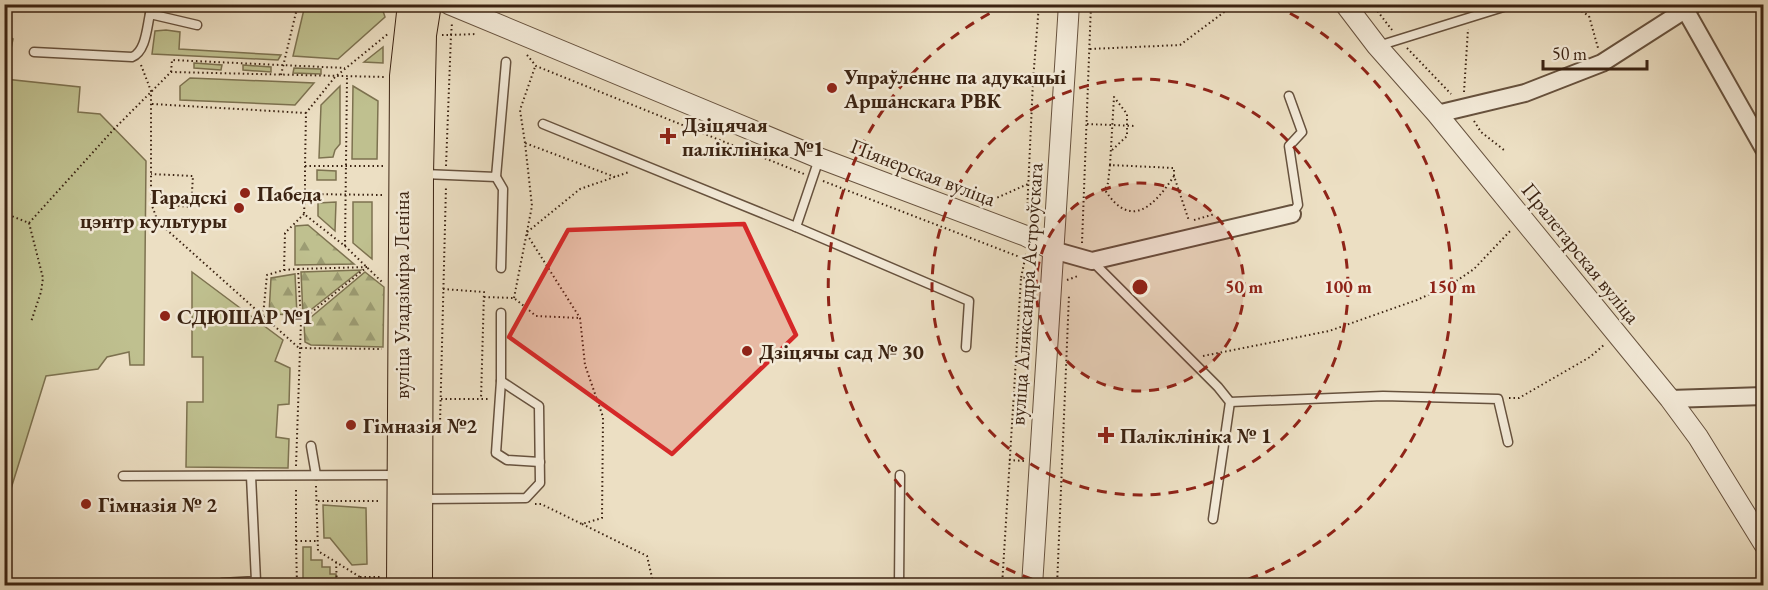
<svg xmlns="http://www.w3.org/2000/svg" width="1768" height="590" viewBox="0 0 1768 590" font-family="'EB Garamond',serif">
<style>
.grass{fill:#bfc08f;stroke:#7d7250;stroke-width:1.5}
.forest{fill:url(#forest-firs);stroke:#7d7250;stroke-width:1.5}
.lines{fill:none;stroke-linecap:round;stroke-linejoin:round}
.service-casing{stroke:#67523e;stroke-width:11}
.minor-casing{stroke:#67523e;stroke-width:20}
.tertiary-casing{stroke:#67523e;stroke-width:22}
.primary-casing{stroke:#3b2312;stroke-width:28}
.path{stroke:#3b2312;stroke-width:2;stroke-dasharray:1.5 3;stroke-linecap:butt}
.service{stroke:#f3ead8;stroke-width:8}
.minor{stroke:#f3ead8;stroke-width:16}
.tertiary{stroke:#f3ead8;stroke-width:20}
.primary{stroke:#ecdfc3;stroke-width:26}
.marked{fill:#d62828;fill-opacity:0.2;stroke:#d62828;stroke-width:4.5;stroke-linejoin:round}
.ring{fill:none;stroke:#8f2418;stroke-width:3;stroke-dasharray:10 8}
.poi-dot{fill:#8f2418;stroke:#f3ead8;stroke-width:2}
.labels{text-anchor:middle;dominant-baseline:central;stroke-width:5;stroke-linejoin:round;paint-order:stroke}
.poi-label{font-size:21px;font-weight:bold;fill:#3b2312;stroke:#f3ead8;text-anchor:start}
.street-label{font-size:21px;fill:#3b2312;stroke:#f3ead8}
.centre{fill:#8f2418;stroke:#f3ead8;stroke-width:3}
.ring-label{font-size:18px;text-anchor:middle;font-weight:bold;fill:#8f2418;stroke:#f3ead8;stroke-width:5;stroke-linejoin:round;paint-order:stroke}
</style>
<defs>
<pattern id="forest-firs" width="22" height="20" patternUnits="userSpaceOnUse" patternTransform="scale(1.5)"><rect width="22" height="20" fill="#bfc08f"/><path d="M5 1l3.5 6h-7zM16 11l3.5 6h-7z" fill="#9c9c73"/></pattern>
</defs>
<rect width="100%" height="100%" fill="#ecdfc3"/>
<filter id="stains"><feTurbulence type="fractalNoise" baseFrequency=".00333" numOctaves="4"/><feColorMatrix values="0 0 0 0 .2 0 0 0 0 .09 0 0 0 0 .02 0 0 0 .5 -.17"/></filter>
<radialGradient id="worn" r=".72"><stop offset=".6" stop-color="#630" stop-opacity="0"/><stop offset="1" stop-color="#630" stop-opacity=".3"/></radialGradient>
<!-- grass -->
<g class="grass">
<path d="M305 5H381L385 17 338 59 293 56Z"/>
<path d="M166 30 180 32 179 49 281 55 278 60 152 54 155 31Z"/>
<path d="M6 35 13 39 5 79 80 87 78 112 100 114 146 161 144 365H130L129 352 107 357 98 369 46 376 5 508 4 44Z"/>
<path d="M383 47V63L364 62Z"/>
<path d="M194 63 222 65 221 70 194 68Z"/>
<path d="M243 65 271 67V72L243 70Z"/>
<path d="M294 68 321 69V74L293 73Z"/>
<path d="M190 78 314 83 295 105 180 100V86Z"/>
<path d="M340 86V144L335 150 333 157 319 158 321 105Z"/>
<path d="M353 86 378 101 377 159H352Z"/>
<path d="M317 170 336 171V180H317Z"/>
<path d="M336 202 335 231 318 216V203Z"/>
<path d="M353 202H372V259L353 243Z"/>
<path d="M192 272 283 340 275 361 290 368 289 404 278 405 276 437 289 439 288 468 186 467 187 402H203V357H192Z"/>
<path d="M323 505 366 508 367 564 352 565 330 538H324Z"/>
<path d="M303 547H311V560H322V567H330V574H336V585H303Z"/>
</g>
<!-- forest -->
<g class="forest">
<path d="M308 225 354 264 295 265V226Z"/>
<path d="M361 270 303 316 301 272Z"/>
<path d="M365 272 384 287 383 347 311 345 305 342 304 323Z"/>
<path d="M295 274 297 315 269 314 271 278Z"/>
</g>
<g class="lines">
<!-- service casing -->
<g class="service-casing">
<g id="service">
<path d="M152 4 150 14 197 25"/>
<path d="M1378 46 1513 4"/>
<path d="M34 52 132 57C146 52 147 26 150 14"/>
<path d="M1289 96 1302 132 1289 146 1298 205 1292 214"/>
<path d="M543 124 796 227"/>
<path d="M819 159 796 227 969 301 966 347"/>
<path d="M424 174 496 177 506 62"/>
<path d="M496 177 503 189 501 268"/>
<path d="M1093 262 1218 387 1230 402 1213 519"/>
<path d="M501 381 496 453 507 460 540 462"/>
<path d="M1230 402 1383 396 1498 399 1508 442"/>
<path d="M311 446 316 475"/>
<path d="M123 476 398 475"/>
<path d="M422 499 526 498 540 483 539 406 501 381V313"/>
<path d="M222 583 256 581 251 476"/>
<path d="M899 586 900 475"/>
</g>
</g>
<!-- minor casing -->
<g class="minor-casing">
<g id="minor">
<path d="M1682 4 1764 149"/>
<path d="M1437 114 1525 93 1602 63 1694 4"/>
<path d="M1053 250 1092 261 1292 214"/>
<path d="M1670 399 1764 396"/>
</g>
</g>
<!-- tertiary casing -->
<g class="tertiary-casing">
<g id="tertiary">
<path d="M449 4 819 158 1026 236 1053 250"/>
<path d="M1345 4 1377 46 1437 114 1670 399 1698 437 1764 544"/>
<path d="M1032 586 1069 4"/>
</g>
</g>
<!-- primary casing -->
<g class="primary-casing">
<g id="primary">
<path d="M400 586 403 76 411 4"/>
<path d="M419 586 420 174 423 35 427 10"/>
</g>
</g>
<!-- path -->
<g class="path">
<path d="M388 4 390 11"/>
<path d="M1372 4 1392 30"/>
<path d="M1570 4 1589 16 1598 48"/>
<path d="M442 35H451L452 23"/>
<path d="M1407 48 1451 94"/>
<path d="M1090 49 1180 45 1235 4"/>
<path d="M527 55 536 66 804 174"/>
<path d="M141 65 151 91V203L158 222 299 348 382 349"/>
<path d="M171 72 172 60 345 68"/>
<path d="M281 75 298 4"/>
<path d="M1464 92 1468 29"/>
<path d="M152 104 306 113"/>
<path d="M1474 121 1481 132 1504 150"/>
<path d="M1087 124 1135 126"/>
<path d="M525 143 520 110 535 67"/>
<path d="M1110 165 1114 97 1127 114V136L1110 152"/>
<path d="M305 166V194L384 195"/>
<path d="M383 166H305L306 113 335 77 389 33"/>
<path d="M446 166 451 35 477 34"/>
<path d="M1174 176V168L1110 165 1108 183 1105 190C1131 231 1155 205 1174 176L1189 221"/>
<path d="M823 181 1025 259"/>
<path d="M305 194 304 214 345 246 382 282"/>
<path d="M151 203 191 207 193 176 151 174"/>
<path d="M985 203 1028 184"/>
<path d="M4 213 29 223 114 129 171 72 385 77"/>
<path d="M1027 213 1033 81 1039 4"/>
<path d="M1194 220 1215 214"/>
<path d="M29 223 43 278 41 292 31 322"/>
<path d="M1082 243 1091 4"/>
<path d="M345 246 347 78"/>
<path d="M1026 254 1021 278 1035 277"/>
<path d="M298 269 367 267"/>
<path d="M284 270 298 269 301 321"/>
<path d="M1067 280 1078 276"/>
<path d="M443 289 484 292 481 399"/>
<path d="M484 297 514 298 536 316 580 318"/>
<path d="M514 298 532 206 525 143 615 177"/>
<path d="M263 316 267 275 284 270 285 233 304 214"/>
<path d="M1203 356 1329 331 1417 300 1452 284 1474 269 1512 229"/>
<path d="M1509 398H1519L1590 357 1605 344"/>
<path d="M441 399H489"/>
<path d="M440 424 446 186"/>
<path d="M1009 460 1024 461"/>
<path d="M296 466 301 321 367 267"/>
<path d="M316 486 318 551 360 577V586"/>
<path d="M318 501H381"/>
<path d="M535 504H541L582 524 602 518 603 417 585 365 580 318 526 233 580 189 629 172"/>
<path d="M582 524 647 556 654 586"/>
<path d="M296 541V487"/>
<path d="M336 562 337 586"/>
<path d="M360 577H381"/>
<path d="M267 581 297 582"/>
<path d="M297 586 296 541H317"/>
<path d="M1002 586 1021 278"/>
<path d="M1057 586 1069 295"/>
</g>
<!-- service -->
<use href="#service" class="service"/>
<!-- minor -->
<use href="#minor" class="minor"/>
<!-- tertiary -->
<use href="#tertiary" class="tertiary"/>
<!-- primary -->
<use href="#primary" class="primary"/>
</g>
<!-- marked area -->
<path class="marked" d="M744 224 796 335 672 454 509 337 568 230Z"/>
<!-- distance rings -->
<circle cx="1140" cy="287" r="104" fill="#8f2418" fill-opacity=".12"/>
<g class="ring">
<circle cx="1140" cy="287" r="104"/>
<circle cx="1140" cy="287" r="208"/>
<path d="M1049 585A312 312 0 0 1 1006 5M1274 5A312 312 0 0 1 1231 585"/>
</g>
<!-- markers -->
<g class="poi-dot">
<circle cx="832" cy="88" r="6"/>
<path d="M665 127h6v6h6v6h-6v6h-6v-6h-6v-6h6z"/>
<circle cx="245" cy="193" r="6"/>
<circle cx="239" cy="208" r="6"/>
<circle cx="165" cy="316" r="6"/>
<circle cx="747" cy="351" r="6"/>
<circle cx="351" cy="425" r="6"/>
<path d="M1103 426h6v6h6v6h-6v6h-6v-6h-6v-6h6z"/>
<circle cx="86" cy="504" r="6"/>
</g>
<g class="labels">
<!-- poi labels -->
<g class="poi-label">
<text x="844" y="76">Упраўленне па адукацыі<tspan x="844" dy="24">Аршанскага РВК</tspan></text>
<text x="682" y="124">Дзіцячая<tspan x="682" dy="24">паліклініка №1</tspan></text>
<text x="257" y="193">Пабеда</text>
<text x="227" y="196" text-anchor="end">Гарадскі<tspan x="227" dy="24">цэнтр культуры</tspan></text>
<text x="177" y="316">СДЮШАР №1</text>
<text x="759" y="351">Дзіцячы сад № 30</text>
<text x="363" y="425">Гімназія №2</text>
<text x="1120" y="435">Паліклініка № 1</text>
<text x="98" y="504">Гімназія № 2</text>
</g>
<!-- street labels -->
<g class="street-label">
<text transform="translate(923 172) rotate(21)">Піянерская вуліца</text>
<text transform="translate(1581 253) rotate(51)">Пралетарская вуліца</text>
<text transform="translate(1026 294) rotate(-86)">вуліца Аляксандра Астроўскага</text>
<text transform="translate(401 295) rotate(-90)">вуліца Уладзіміра Леніна</text>
</g>
</g>
<circle cx="1140" cy="287" r="9" class="centre"/>
<g class="ring-label">
<text x="1244" y="293">50 m</text>
<text x="1348" y="293">100 m</text>
<text x="1452" y="293">150 m</text>
</g>
<!-- margin -->
<rect width="1768" height="590" fill="none" stroke="#ecdfc3" stroke-width="24"/>
<rect x="6" y="6" width="1756" height="578" fill="none" stroke="#3b2312" stroke-width="3"/>
<rect x="12" y="12" width="1744" height="566" fill="none" stroke="#3b2312" stroke-width="1.5"/>
<!-- scale -->
<path d="M1543 60v9h104v-9" fill="none" stroke="#3b2312" stroke-width="3"/>
<text x="1552" y="60" font-size="18" fill="#3b2312" stroke="#f3ead8" stroke-width="4.5" paint-order="stroke">50 m</text>
<rect width="100%" height="100%" filter="url(#stains)"/>
<rect width="100%" height="100%" fill="url(#worn)"/>
</svg>
